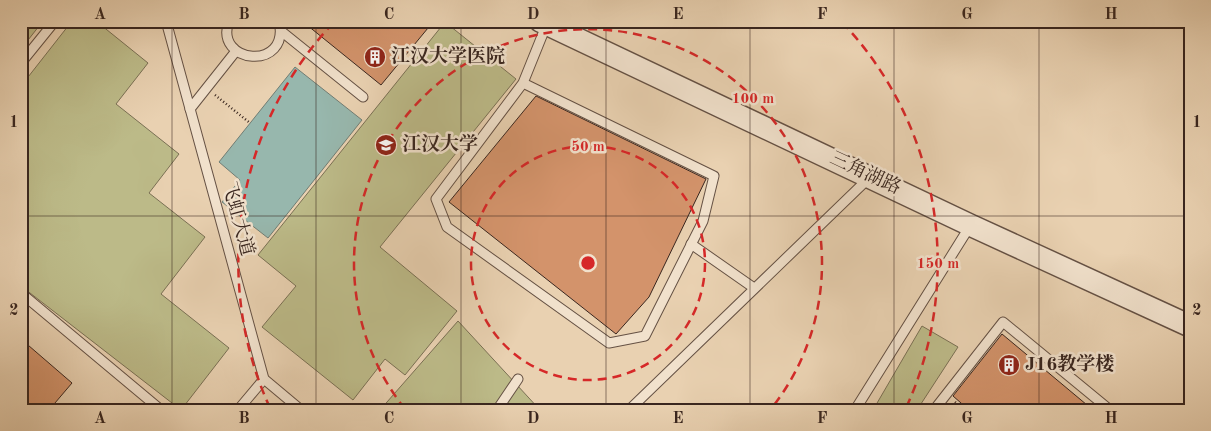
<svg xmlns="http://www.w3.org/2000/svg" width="1211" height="431" viewBox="0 0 1211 431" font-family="'Old Standard TT','Noto Serif SC',serif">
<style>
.green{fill:#bcba88;stroke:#7a7054}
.water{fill:#97b7ad;stroke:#717d74}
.building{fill:#d3936b;stroke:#39261f}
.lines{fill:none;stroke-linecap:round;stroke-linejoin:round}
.service-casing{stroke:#655144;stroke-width:11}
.tertiary-casing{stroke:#655144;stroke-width:24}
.path{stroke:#39261f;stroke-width:2.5;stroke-dasharray:1 2.5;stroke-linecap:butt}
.service{stroke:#f1e1cc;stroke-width:9}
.tertiary{stroke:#f1e1cc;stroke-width:21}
.grid{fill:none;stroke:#39261f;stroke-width:1;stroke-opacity:0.55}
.ring{fill:none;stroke:#d62828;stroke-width:2.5;stroke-dasharray:9 6}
.labels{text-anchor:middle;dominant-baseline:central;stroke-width:5;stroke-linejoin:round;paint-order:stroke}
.poi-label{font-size:19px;font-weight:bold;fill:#39261f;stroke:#f1e1cc;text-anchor:start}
.street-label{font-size:19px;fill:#39261f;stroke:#f1e1cc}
.centre{fill:#d62828;stroke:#f1e1cc;stroke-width:2.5}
.ring-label{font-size:15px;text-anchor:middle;font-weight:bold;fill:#d62828;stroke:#f1e1cc;stroke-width:5;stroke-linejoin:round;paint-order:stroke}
.neatline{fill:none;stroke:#39261f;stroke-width:2}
.grid-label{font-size:16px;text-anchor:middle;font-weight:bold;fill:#39261f}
</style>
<rect width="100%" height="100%" fill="#e9d1b1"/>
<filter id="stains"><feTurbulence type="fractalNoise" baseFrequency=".004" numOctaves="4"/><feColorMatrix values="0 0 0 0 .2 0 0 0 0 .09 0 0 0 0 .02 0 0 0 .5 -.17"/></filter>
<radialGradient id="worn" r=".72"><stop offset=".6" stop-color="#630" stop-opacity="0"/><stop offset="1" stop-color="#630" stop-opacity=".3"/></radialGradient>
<!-- green -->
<g class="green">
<path d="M21 21H43L21 49Z"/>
<path d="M72 21H96L148 63 116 104 179 154 149 193 205 237 161 294 229 348 181 410 21 286V86Z"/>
<path d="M445 22 516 79 380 247 457 311 405 375 385 359 353 400 262 327 296 286 258 255Z"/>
<path d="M458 321 540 410H380Z"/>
<path d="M922 326 958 347 917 410H873Z"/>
</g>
<!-- water -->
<path class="water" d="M295 67 362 120 268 238 222 202 240 180 219 162Z"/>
<!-- building -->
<g class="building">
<path d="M302 21H420L428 28 381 85Z"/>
<path d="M536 96 706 179 649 297 616 334 449 202Z"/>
<path d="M1002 334 1093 410H969L953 396Z"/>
<path d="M21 339 72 383 49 410H21Z"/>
</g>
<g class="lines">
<!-- service casing -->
<g class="service-casing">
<g id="service">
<path d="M166 21 264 379 301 410"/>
<path d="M229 21C213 64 291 72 279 21"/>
<path d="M281 31 363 97"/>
<path d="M21 63 55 21"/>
<path d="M523 83 714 176 703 221 645 336 609 343 447 227 436 199 523 83 546 26"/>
<path d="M190 109 236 51"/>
<path d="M691 244 754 288"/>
<path d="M21 293 161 410"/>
<path d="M238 410 264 379"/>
<path d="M497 410 518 379"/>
<path d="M629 410 870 177"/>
<path d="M855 410 970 226"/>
<path d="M934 410 1003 322 1110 410"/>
</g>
</g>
<!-- tertiary casing -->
<g class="tertiary-casing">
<path id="tertiary" d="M540 21 970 225 1190 326"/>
</g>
<!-- path -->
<g class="path">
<path d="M215 95 250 123"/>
<path d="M955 402 963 410"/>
</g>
<!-- service -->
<use href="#service" class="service"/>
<!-- tertiary -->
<use href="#tertiary" class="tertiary"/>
</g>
<!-- grid -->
<path class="grid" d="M172 21V410M316 21V410M461 21V410M606 21V410M750 21V410M894 21V410M1039 21V410M21 216H1190"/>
<!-- distance rings -->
<g class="ring">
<circle cx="588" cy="263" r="117"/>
<path d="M405 409A234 234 0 1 1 771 409"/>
<path d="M270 408A350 350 0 0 1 334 22M842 22A350 350 0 0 1 906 408"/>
</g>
<!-- icons -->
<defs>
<g id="building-disc" transform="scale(1.125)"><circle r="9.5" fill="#8f2418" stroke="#f1e1cc"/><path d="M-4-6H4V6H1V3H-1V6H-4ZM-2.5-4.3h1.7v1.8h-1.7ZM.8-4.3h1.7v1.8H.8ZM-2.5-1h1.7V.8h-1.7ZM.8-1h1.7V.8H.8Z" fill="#fff"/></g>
<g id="university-disc" transform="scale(1.125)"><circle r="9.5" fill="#8f2418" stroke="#f1e1cc"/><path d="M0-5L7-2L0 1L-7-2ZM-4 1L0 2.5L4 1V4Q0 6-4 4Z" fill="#fff"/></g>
</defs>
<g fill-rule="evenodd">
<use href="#building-disc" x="375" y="57"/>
<use href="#university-disc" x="386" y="145"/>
<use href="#building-disc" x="1009" y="365"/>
</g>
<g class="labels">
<!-- poi labels -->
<g class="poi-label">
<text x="391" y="57">江汉大学医院</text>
<text x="402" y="145">江汉大学</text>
<text x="1025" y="365">J16教学楼</text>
</g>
<!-- street labels -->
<g class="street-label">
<text transform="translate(865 174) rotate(25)">三角湖路</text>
<text transform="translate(237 219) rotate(75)">飞虹大道</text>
</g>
</g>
<circle cx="588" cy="263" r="8" class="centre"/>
<g class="ring-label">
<text x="753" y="103">100 m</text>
<text x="588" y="151">50 m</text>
<text x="938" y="268">150 m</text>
</g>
<!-- margin -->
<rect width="1211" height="431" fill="none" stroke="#e9d1b1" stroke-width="55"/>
<rect x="28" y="28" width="1156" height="376" class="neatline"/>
<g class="grid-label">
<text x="100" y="19">A</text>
<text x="244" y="19">B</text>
<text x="389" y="19">C</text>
<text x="533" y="19">D</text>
<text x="678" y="19">E</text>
<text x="822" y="19">F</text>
<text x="967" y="19">G</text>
<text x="1111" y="19">H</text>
<text x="14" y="127">1</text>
<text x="1197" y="127">1</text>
<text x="14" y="315">2</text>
<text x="1197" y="315">2</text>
<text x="100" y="423">A</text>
<text x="244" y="423">B</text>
<text x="389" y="423">C</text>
<text x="533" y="423">D</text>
<text x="678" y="423">E</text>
<text x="822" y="423">F</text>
<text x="967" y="423">G</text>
<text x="1111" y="423">H</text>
</g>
<rect width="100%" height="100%" filter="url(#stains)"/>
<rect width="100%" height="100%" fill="url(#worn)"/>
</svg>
